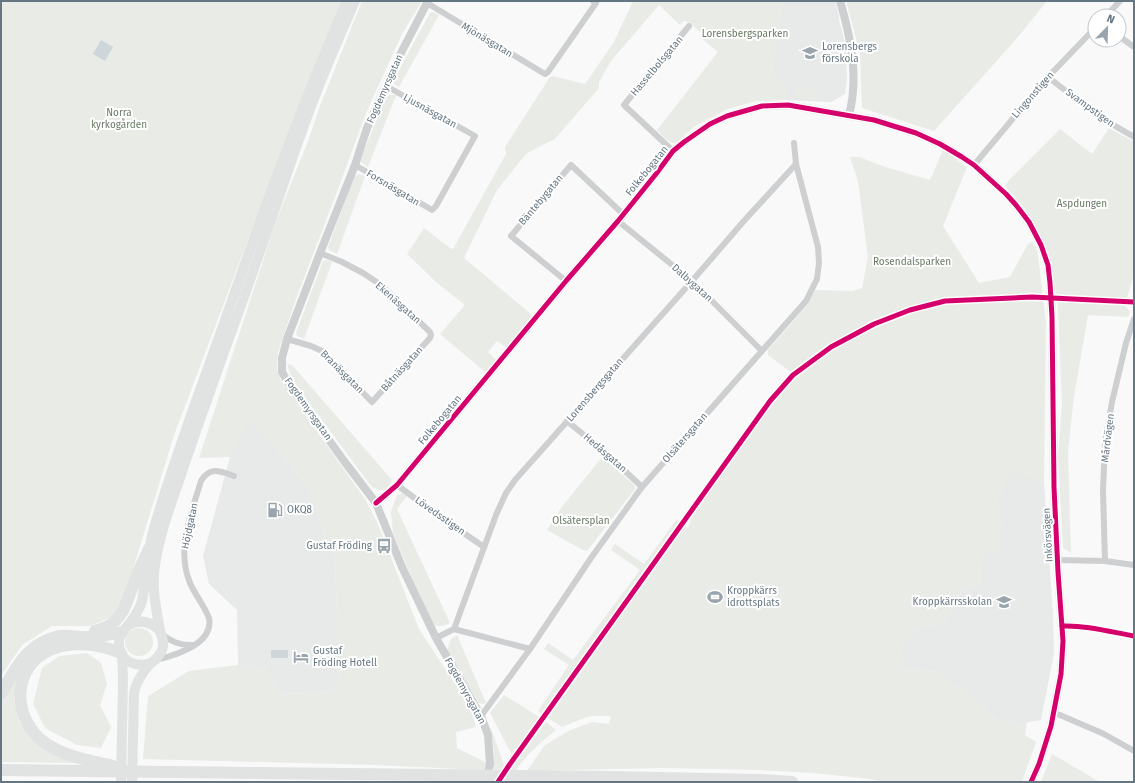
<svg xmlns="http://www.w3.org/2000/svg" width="1135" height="783" viewBox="0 0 1135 783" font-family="'Fira Sans',sans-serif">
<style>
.built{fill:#e8e9e9}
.green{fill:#e8ebe6}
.water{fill:#ced6d9}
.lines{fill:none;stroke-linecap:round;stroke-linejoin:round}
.minor{stroke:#cecfd0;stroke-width:6}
.tertiary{stroke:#cecfd0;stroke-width:8}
.primary{stroke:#e1e2e2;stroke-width:10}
.motorway{stroke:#e1e2e2;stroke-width:12}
.cycleway-casing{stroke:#fff;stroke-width:8}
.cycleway{stroke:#d6006c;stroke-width:5}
.labels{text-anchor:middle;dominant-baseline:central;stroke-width:4;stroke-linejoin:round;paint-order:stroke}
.park-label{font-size:10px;fill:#687a64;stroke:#fff}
.street-label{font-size:10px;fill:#657683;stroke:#fff}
.poi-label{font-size:10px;fill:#657683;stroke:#fff;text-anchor:start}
</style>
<rect width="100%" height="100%" fill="#f9f9f9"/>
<!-- built -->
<g class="built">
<path d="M782 1H835L839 16V20L843 35 846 50 847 79 845 94 831 102 784 100 757 101 772 72Z"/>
<path d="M248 419 273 444 311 490 326 541 335 556 339 683 334 692 279 694 267 669 238 665 237 610 209 584 203 556 230 457Z"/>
<path d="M1012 471 1044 482 1053 614 1054 653 1041 720 1017 724 998 720 971 697 936 672 903 668 901 649 917 628 943 624 963 590 980 583 982 554 1002 522 996 501Z"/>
</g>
<!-- green -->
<g class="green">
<path d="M1 1H343L282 150 174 435 126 592 113 616 91 626H52L22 645 1 676Z"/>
<path d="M362 1H422L402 34 366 113 340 184 297 296 278 352 277 369 281 381 365 499 377 522 419 629 470 707 476 727 456 732 457 748 487 763 483 770 375 765 143 759 148 696 189 671 238 665 267 669 279 694 334 692 339 683 335 556 326 541 311 490 273 444 249 420 230 457 199 458 276 221 307 144 320 106Z"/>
<path d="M633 1H782L772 72 790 94 784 100 757 101 728 109 695 126 676 143C668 143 662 135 657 130L718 52 700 37 702 34 689 22 684 21 680 25 659 5 611 61 599 82V88L554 140 548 142 526 154 497 190 464 258 532 315V317L507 348 497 341 488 352 497 361 486 372H485L440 334 465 305 436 282 407 254 424 228 450 248 453 249 506 154 505 147 550 77 553 76 585 84 614 42Z"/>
<path d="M846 1H1047L1018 37 934 131 862 108 860 53Z"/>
<path d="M433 12 439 15 399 87 394 84V79L430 13Z"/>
<path d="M799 86 817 89 816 101 799 97 795 98 794 91Z"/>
<path d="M390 95H396L368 167 362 163 360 161 386 96Z"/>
<path d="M1109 128 1134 142V274L1125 305 1130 312 1128 317 1088 315 1074 396 1068 452 1071 553 1063 548 1058 456 1062 405 1058 306 1049 254 1024 207 1005 186 1010 179 1060 129 1092 154Z"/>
<path d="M943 150 958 160 957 161 967 167 943 226 979 283 1010 277 1028 244 1032 242 1036 247 1038 255 1046 323 1044 482 1012 472 996 501 1002 522 1001 552 982 554 980 583 963 590 943 624 917 629 901 649 903 668 936 672 971 697 998 720 1017 724 1027 722 1025 735 1036 742 1022 782H886L862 778 812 773 759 770 662 768 527 771 544 746 568 731 592 722 609 724 611 716H591L579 720 562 727 548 718 683 526 688 528 692 516 688 511 768 400 792 373 768 355V350L807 305 815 290 853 291 862 288 868 257 858 181 850 157H859L885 167 930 180Z"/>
<path d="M359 174 365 176 337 254 329 250 328 247 354 177Z"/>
<path d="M326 260 332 262 304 339 297 336 296 333 323 261Z"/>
<path d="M287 364 292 365 392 480C386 492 382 493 371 486L293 381Z"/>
<path d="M603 456 634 485 635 489 587 551 583 550 547 530 561 508Z"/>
<path d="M403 493 407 496 397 509 450 623C444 626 441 627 434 625L415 585 393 533 391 512 397 495Z"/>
<path d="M677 519 680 525 545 716 538 711 569 665 544 649 548 643 573 660 640 570 611 550 615 544 644 564Z"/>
<circle cx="139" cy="642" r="14"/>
<path d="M457 635 486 703 483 704 479 703 447 651 451 639Z"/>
<path d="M87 653 101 663 107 684 100 705 111 727 101 748 77 745 45 728 33 704 42 668 60 656Z"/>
<path d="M18 674 14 700 19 721 31 739 55 754 78 763 1 762V703Z"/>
<path d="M504 695 541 718 512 755 490 713Z"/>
<path d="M546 722 556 730C541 742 527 754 516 770L493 769 494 754 491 728 504 765 511 766 514 763Z"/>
<path d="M1052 754 1100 782H1041Z"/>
</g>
<!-- water -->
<g class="water">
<path d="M101 40 113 47 105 61 93 54Z"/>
<rect x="271" y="650" width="17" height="8"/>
</g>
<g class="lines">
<!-- minor -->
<g class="minor">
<path d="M427 3 545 74 548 72 596 3 593 1"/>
<path d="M1106 16 1120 1"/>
<path d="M1119 36 1134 47"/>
<path d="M1048 77 1098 116 1134 137"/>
<path d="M673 151 624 105 689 26"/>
<path d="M355 165 432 210 436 206 475 136 386 86"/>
<path d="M974 165 1048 77 1095 28"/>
<path d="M618 221 692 281 761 350"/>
<path d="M566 281 511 236 571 165 623 214"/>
<path d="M287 339 311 346 322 351 372 402 430 338 431 335 430 332 381 285 363 273 342 262 320 253"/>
<path d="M567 421 607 454 642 487"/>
<path d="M397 485 436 514 484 547"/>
<path d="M1058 560 1105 561 1134 565"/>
<path d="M1105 561 1103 490 1105 443 1112 402 1126 343 1134 319"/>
<path d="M1062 626C1086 625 1111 632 1134 636"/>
<path d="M454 629 530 649"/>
<path d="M161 634C171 641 180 646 193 645"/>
<path d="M436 638 454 629 496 515 506 493 515 480 692 281 743 222 796 164"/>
<path d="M156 660C176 655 214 644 209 618 204 605 195 595 190 583 176 549 191 514 201 481 210 466 220 471 234 476"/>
<path d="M1054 713 1060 715 1104 734 1134 751"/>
<path d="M481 716 530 649 591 558 642 487 806 301 817 279 819 263 818 247 796 164 794 143"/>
</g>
<!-- tertiary -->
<g class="tertiary">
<path d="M428 1 402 51 367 128 355 165 320 253 287 339 282 358V372L290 386 344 461 376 503 402 567 436 638 481 716 488 735 490 764 485 782"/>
<path d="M840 1C851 38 859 77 849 115"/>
<path d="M376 503 397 485 566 281 618 221 656 174 673 151 684 142 710 124 727 116 762 106 788 105 874 120 916 133 940 144 962 157 974 165 1006 194 1016 205 1029 222 1041 245 1048 265 1050 283 1052 317 1054 487 1058 572 1063 641 1061 674 1051 726 1039 764 1031 782"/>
</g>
<!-- primary -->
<g class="primary">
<path d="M128 625C140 619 151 621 160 631"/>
<path d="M151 663C137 668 120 662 119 645 118 635 124 630 130 623 135 616 140 609 142 601 145 590 144 578 146 568 147 554 151 541 154 528 174 459 200 391 224 323 262 215 301 106 347 1"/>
<path d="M121 782 123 679 122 655"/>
<path d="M132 782 134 693C136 682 142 673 150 664 156 659 161 655 163 647 164 639 160 633 159 625 155 603 151 582 156 559 160 533 170 507 179 481 193 438 209 395 224 352 240 309 255 266 270 223 284 183 297 143 312 104 325 69 340 35 355 1"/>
</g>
<!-- motorway -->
<g class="motorway">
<path d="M95 631C110 627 116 622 124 609L140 568 149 549"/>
<path d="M1 694C15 668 28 642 61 636 70 635 79 638 89 637 100 637 111 634 122 632"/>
<path d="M113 766C90 761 58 755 40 739 12 714 13 666 50 650 72 640 99 644 121 653"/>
<path d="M1 770 609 777 761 780 792 782"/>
</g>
<!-- cycleway casing -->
<g class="cycleway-casing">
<g id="cycleway">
<path d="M376 503 397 485 566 281 618 221 656 174 673 151 684 142 710 124 727 116 762 106 788 105 874 120 916 133 940 144 962 157 974 165 1006 194 1016 205 1029 222 1041 245 1048 265 1050 283 1052 317 1054 487 1058 572 1063 641 1061 674 1051 726 1039 764 1031 782"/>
<path d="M1062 626C1086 625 1111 632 1134 636"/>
<path d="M498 782 510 764 770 401 793 375 831 347 874 324 910 310 945 301 1032 297 1134 302"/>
</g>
</g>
<!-- cycleway -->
<use href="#cycleway" class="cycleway"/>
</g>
<!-- icons -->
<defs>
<g id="school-bare" transform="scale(1.2)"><path d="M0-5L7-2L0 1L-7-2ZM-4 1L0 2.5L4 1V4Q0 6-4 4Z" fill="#99a4ac" stroke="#fff" stroke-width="2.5" paint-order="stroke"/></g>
<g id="fuel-bare" transform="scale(1.2)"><path d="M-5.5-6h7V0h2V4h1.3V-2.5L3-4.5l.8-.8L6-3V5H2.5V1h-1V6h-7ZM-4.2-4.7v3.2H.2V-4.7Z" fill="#99a4ac" stroke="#fff" stroke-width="2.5" paint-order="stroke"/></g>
<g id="bus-bare" transform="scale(1.2)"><path d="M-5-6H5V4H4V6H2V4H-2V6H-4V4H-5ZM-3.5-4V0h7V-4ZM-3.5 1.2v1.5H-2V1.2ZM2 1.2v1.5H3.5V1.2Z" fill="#99a4ac" stroke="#fff" stroke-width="2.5" paint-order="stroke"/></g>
<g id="stadium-bare" transform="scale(1.2)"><path d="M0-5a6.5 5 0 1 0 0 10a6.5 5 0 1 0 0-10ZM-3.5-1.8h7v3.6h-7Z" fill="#99a4ac" stroke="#fff" stroke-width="2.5" paint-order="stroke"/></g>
<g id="hotel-bare" transform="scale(1.2)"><path d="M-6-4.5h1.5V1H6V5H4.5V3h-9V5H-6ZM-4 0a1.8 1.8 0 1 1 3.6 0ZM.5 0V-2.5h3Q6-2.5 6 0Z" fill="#99a4ac" stroke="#fff" stroke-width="2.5" paint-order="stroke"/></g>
</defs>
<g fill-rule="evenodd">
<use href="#school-bare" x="810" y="53"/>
<use href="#fuel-bare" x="275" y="510"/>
<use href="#bus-bare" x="384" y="546"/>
<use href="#stadium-bare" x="715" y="597"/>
<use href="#school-bare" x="1004" y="602"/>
<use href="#hotel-bare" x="301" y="657"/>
</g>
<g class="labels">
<!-- park labels -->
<g class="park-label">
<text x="745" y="34">Lorensbergsparken</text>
<text x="119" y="113">Norra<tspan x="119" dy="12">kyrkogården</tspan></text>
<text x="1082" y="204">Aspdungen</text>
<text x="912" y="262">Rosendalsparken</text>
<text x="581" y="521">Olsätersplan</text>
</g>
<!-- street labels -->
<g class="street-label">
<text transform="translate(487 40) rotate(31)">Mjönäsgatan</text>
<text transform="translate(657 66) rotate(-50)">Hasselbolsgatan</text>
<text transform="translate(385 89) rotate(-66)">Fogdemyrsgatan</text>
<text transform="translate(1033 95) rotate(-49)">Lingonstigen</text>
<text transform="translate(1090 108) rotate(36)">Svampstigen</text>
<text transform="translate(430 111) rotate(29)">Ljusnäsgatan</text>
<text transform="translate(647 171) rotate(-51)">Folkebogatan</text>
<text transform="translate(393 188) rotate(31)">Forsnäsgatan</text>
<text transform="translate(541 200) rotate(-50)">Bäntebygatan</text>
<text transform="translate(692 283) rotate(42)">Dalbygatan</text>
<text transform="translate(398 303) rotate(42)">Ekenäsgatan</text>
<text transform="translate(402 369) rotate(-48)">Båtnäsgatan</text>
<text transform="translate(342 372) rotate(45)">Branäsgatan</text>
<text transform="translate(595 390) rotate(-49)">Lorensbergsgatan</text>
<text transform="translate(308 409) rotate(55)">Fogdemyrsgatan</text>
<text transform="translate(440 420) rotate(-50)">Folkebogatan</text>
<text transform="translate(685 438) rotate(-49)">Olsätersgatan</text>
<text transform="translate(1108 438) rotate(-83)">Mårdvägen</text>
<text transform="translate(605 453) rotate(41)">Hedåsgatan</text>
<text transform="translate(440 516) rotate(35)">Lövedsstigen</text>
<text transform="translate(190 526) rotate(-78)">Höjdgatan</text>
<text transform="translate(1048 535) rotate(-93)">Inkörsvägen</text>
<text transform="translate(465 691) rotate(61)">Fogdemyrsgatan</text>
</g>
<!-- poi labels -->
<g class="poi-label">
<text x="822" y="47">Lorensbergs<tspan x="822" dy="12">förskola</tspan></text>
<text x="287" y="510">OKQ8</text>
<text x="372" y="546" text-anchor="end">Gustaf Fröding</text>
<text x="727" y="591">Kroppkärrs<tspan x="727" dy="12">idrottsplats</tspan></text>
<text x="992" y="602" text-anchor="end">Kroppkärrsskolan</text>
<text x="313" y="651">Gustaf<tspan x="313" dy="12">Fröding Hotell</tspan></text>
</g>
</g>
<!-- border -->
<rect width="1135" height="783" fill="none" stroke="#657683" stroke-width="4"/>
<!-- north arrow -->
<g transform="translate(1107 28) rotate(23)"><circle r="19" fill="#ffffff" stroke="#c1c8cd"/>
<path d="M0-3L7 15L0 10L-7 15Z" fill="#99a4ac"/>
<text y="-6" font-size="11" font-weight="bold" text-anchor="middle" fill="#657683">N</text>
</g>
</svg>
